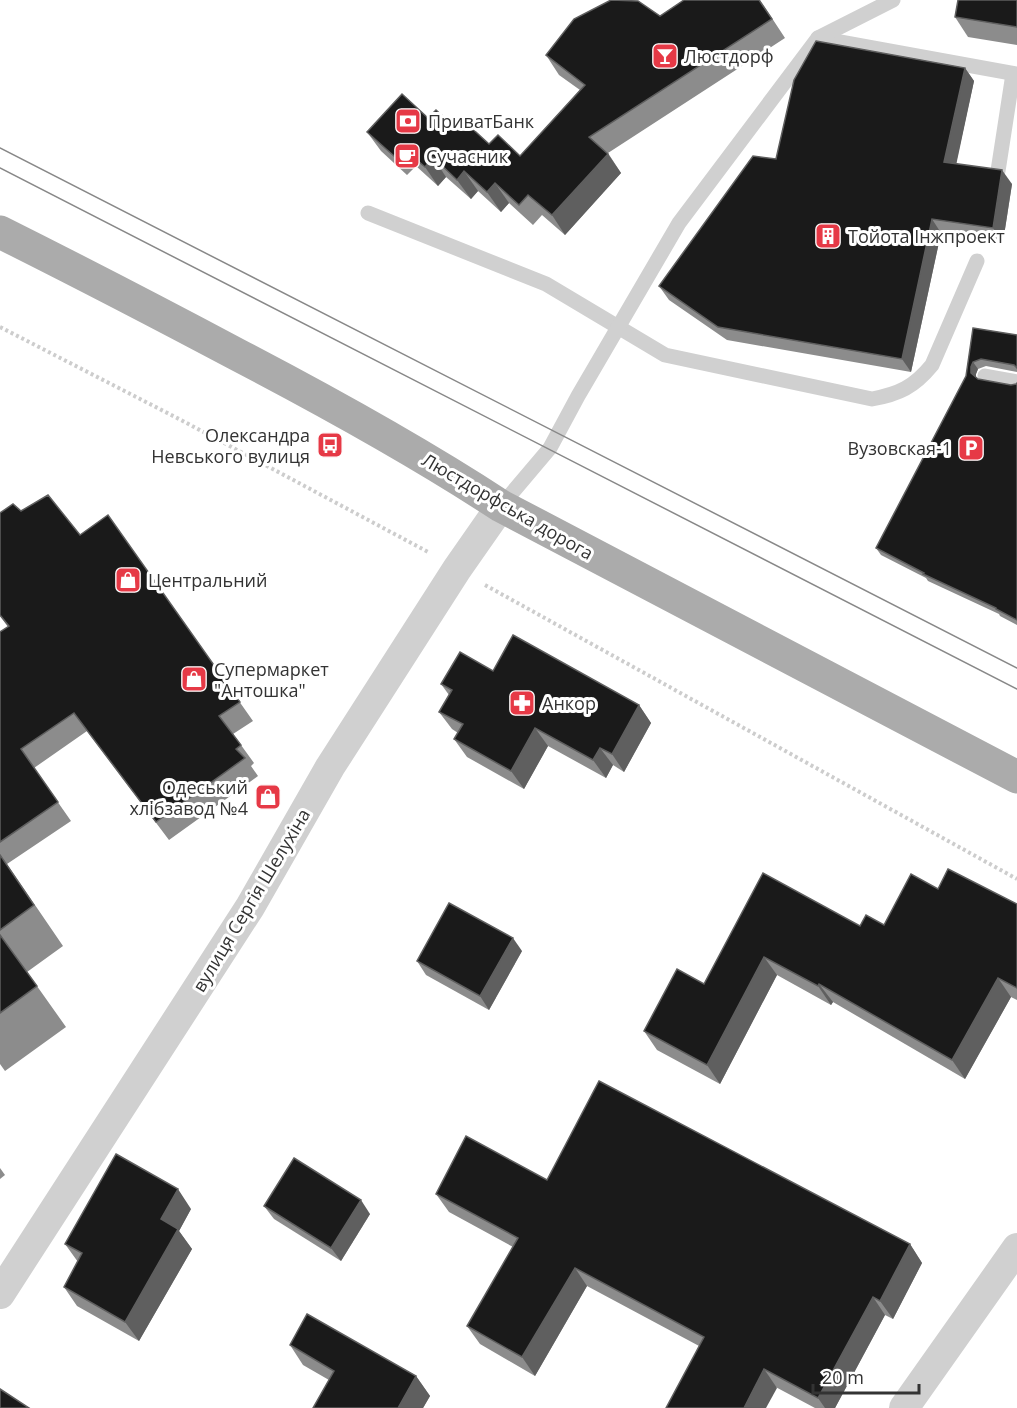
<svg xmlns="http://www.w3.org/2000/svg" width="1017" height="1408" viewBox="0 0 1017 1408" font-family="'Open Sans',sans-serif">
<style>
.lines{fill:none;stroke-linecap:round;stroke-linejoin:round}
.path{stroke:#cdcdcd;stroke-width:4;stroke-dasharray:3 3;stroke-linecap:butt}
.service{stroke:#d0d0d0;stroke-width:15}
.minor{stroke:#d0d0d0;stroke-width:30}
.primary{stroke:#ababab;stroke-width:33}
.tram{stroke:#888;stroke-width:1.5}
.wall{fill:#8c8c8c}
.shaded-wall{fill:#5f5f5f}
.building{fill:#1a1a1a;stroke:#5f5f5f;stroke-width:1.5}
.labels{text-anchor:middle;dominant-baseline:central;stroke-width:6;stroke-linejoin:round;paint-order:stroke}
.poi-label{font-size:18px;fill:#333;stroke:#fff;text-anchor:start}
.street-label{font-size:18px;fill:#333;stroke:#fff}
</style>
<rect width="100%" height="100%" fill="#fff"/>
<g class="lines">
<!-- path -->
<g class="path">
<path d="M0 327 181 420 430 553"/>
<path d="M485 585 1017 879"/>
</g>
<!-- service -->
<g class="service">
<path d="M818 38 1017 74"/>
<path d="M998 171 1013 74"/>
<path d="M368 213 546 284 665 355 872 399C899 394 914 387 932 365L977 261"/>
<path d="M985 376 1017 382"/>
<path d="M501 506 550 448 578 396 679 223 818 38 893 0"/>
</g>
<!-- minor -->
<g class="minor">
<path d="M0 1294 250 907 330 767 457 569 501 506"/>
<path d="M904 1408 1017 1248"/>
</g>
<!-- primary -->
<path class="primary" d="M0 232C80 272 159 313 238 355 328 402 417 451 501 506L1017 777"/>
<!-- tram -->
<g class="tram">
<path d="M0 148 1017 668"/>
<path d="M0 168 1017 689"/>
</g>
</g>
<!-- wall -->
<g class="wall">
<path d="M684 0H760L785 38 608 153 621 173 565 235 542 215 533 225 509 203 501 212 478 191 471 199 446 177 438 186 416 166 407 175 381 151 367 132 428 118 489 144 520 156 580 90 559 75 546 55 660 16Z"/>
<path d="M1017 0V45L968 37 955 17Z"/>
<path d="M965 68 974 81 956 163 1012 184 1003 242 941 233 911 372 727 340 669 300 659 286Z"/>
<path d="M973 328 1017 335V372L986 366 978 369 976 374V377L978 379 1011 385 1016 384 1017 383V625L1000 616 999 614 928 581 926 578 881 555 876 548 966 376Z"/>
<path d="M21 511 80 535 108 515 253 721 233 734 254 763 251 766 258 776 169 840 87 731 34 768 71 821 7 864 63 946 27 972 66 1027 5 1071 0 1064V632L8 627 0 616V513Z"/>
<path d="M493 671 639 705 651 723 624 772 613 765 606 778 548 746 524 789 467 757 454 739 458 733 452 729 439 712 449 695 441 684Z"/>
<path d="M763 873 860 926 884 925 938 889 1017 904V1000L1011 997 965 1079 833 1002 831 1005 777 975 720 1084 657 1050 644 1031 704 984Z"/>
<path d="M522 951 489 1010 426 975 417 961Z"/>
<path d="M0 1168 5 1175 0 1179Z"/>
<path d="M547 1180 910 1244 922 1263 893 1319 885 1315 835 1408H815L587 1286 535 1376 480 1344 467 1326 513 1247 449 1212 436 1194Z"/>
<path d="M264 1206 370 1214 341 1261 274 1219Z"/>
<path d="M191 1209 179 1231 192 1249 139 1341 77 1306 64 1287 78 1262 65 1244Z"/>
<path d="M290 1345 416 1376 430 1396 423 1408H313L329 1380 303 1365Z"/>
</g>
<!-- shaded-wall -->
<g class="shaded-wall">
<path d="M965 68 974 81 954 175 944 162Z"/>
<path d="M608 154 621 173 565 235 552 215Z"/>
<path d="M433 157 446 177 438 186 425 167Z"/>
<path d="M1002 170 1012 184 1003 242 993 228Z"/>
<path d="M464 171 478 191 471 199 457 180Z"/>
<path d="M495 183 509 203 501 212 487 192Z"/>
<path d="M932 219 941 233 911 372 902 359Z"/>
<path d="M973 362 978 369 976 374V380L971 373V367Z"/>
<path d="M639 705 651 723 624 772 612 754Z"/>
<path d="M535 728 548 746 524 789 511 771Z"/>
<path d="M600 748 613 765 606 778 593 760Z"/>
<path d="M513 938 522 951 489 1010 480 996Z"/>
<path d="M764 957 777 975 720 1084 707 1065Z"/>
<path d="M998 978 1011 997 965 1079 952 1060Z"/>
<path d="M819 984 833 1002 831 1005 818 986Z"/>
<path d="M178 1189 191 1209 179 1231 192 1249 139 1341 125 1322 161 1219Z"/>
<path d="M361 1200 370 1214 341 1261 331 1248Z"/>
<path d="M910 1244 922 1263 893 1319 880 1301Z"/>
<path d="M575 1268 587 1286 535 1376 522 1357Z"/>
<path d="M873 1297 885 1315 835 1408H825L818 1398Z"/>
<path d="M764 1369 777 1388 766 1408H744Z"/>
<path d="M416 1376 430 1396 423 1408H398Z"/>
</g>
<!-- building -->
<g class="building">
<path d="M611 0 638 1 660 16 684 0H759L772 19 589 137 608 154 552 215 528 195 519 205 495 183 487 192 464 171 457 180 433 157 425 167 402 147 394 156 367 132 402 94 428 118 436 110 458 130 465 122 489 144 498 135 520 156 585 85 546 55 574 19Z"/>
<path d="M958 0H1017V27L955 17Z"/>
<path d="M816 41 965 68 944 162 1002 170 993 228 932 219 902 359 718 327 659 286 753 156 776 159 794 80Z"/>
<path d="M973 328 1017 335V368L1014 365 981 359 973 362 971 367V373L978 379 1011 385 1016 384 1017 383V620L996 609V608L923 574 924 573 876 548 966 376Z"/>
<path d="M48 495 80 535 108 515 240 702 219 716 241 745 236 749 245 758 156 822 74 713 21 749 58 802 0 842V632L9 626 0 615V513L13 504 21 511Z"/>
<path d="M513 635 639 705 612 754 600 748 593 760 535 728 511 771 454 739 463 724 439 712 452 690 441 684 460 652 493 671Z"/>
<path d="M0 855 34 905 0 930Z"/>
<path d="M948 869 1017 904V988L998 978 952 1060 819 984 818 986 764 957 707 1065 644 1031 677 969 704 984 763 873 860 926 866 915 884 925 911 874 938 889Z"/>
<path d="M449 903 513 938 480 996 417 961Z"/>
<path d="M0 935 37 986 0 1013Z"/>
<path d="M599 1081 910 1244 880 1301 873 1297 818 1398 764 1369 744 1408H666L704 1337 575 1268 522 1357 467 1326 518 1238 436 1194 466 1136 547 1180Z"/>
<path d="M116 1154 178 1189 161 1219 178 1229 125 1322 64 1287 82 1253 65 1244Z"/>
<path d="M294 1158 361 1200 331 1248 264 1206Z"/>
<path d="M307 1314 416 1376 398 1408H313L334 1371 290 1345Z"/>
<path d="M0 1389 29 1408H0Z"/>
</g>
<!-- icons -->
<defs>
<g id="bar-square" transform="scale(1.35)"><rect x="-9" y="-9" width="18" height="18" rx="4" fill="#e63946" stroke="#fff"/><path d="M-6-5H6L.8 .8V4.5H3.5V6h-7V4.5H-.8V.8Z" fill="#fff"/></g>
<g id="bank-square" transform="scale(1.35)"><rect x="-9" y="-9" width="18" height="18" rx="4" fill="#e63946" stroke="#fff"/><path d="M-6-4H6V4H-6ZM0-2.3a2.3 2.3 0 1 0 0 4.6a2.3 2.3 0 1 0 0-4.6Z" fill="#fff"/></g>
<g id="cafe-square" transform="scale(1.35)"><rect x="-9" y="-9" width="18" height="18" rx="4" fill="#e63946" stroke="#fff"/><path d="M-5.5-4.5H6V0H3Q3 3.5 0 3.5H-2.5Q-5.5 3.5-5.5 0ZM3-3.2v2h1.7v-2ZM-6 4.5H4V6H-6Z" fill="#fff"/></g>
<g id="building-square" transform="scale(1.35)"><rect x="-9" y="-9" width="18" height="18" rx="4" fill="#e63946" stroke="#fff"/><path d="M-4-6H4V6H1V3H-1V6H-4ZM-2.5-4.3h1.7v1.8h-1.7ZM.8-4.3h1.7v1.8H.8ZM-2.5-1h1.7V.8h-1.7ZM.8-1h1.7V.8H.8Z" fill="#fff"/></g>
<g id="bus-square" transform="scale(1.35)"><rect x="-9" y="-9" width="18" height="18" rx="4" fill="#e63946" stroke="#fff"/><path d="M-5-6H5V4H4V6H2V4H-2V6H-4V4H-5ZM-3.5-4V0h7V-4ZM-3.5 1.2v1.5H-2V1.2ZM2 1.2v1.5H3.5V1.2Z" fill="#fff"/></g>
<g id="parking-square" transform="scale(1.35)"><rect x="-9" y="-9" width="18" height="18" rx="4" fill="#e63946" stroke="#fff"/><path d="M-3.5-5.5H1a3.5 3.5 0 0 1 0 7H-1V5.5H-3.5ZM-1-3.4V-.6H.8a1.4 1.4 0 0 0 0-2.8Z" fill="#fff"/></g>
<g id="shop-square" transform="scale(1.35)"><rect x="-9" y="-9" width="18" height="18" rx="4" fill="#e63946" stroke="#fff"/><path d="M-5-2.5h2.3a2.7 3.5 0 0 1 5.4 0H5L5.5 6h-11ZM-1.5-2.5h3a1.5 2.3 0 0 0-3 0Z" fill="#fff"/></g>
<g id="pharmacy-square" transform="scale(1.35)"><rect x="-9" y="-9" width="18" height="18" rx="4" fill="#e63946" stroke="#fff"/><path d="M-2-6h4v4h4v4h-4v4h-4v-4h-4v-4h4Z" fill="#fff"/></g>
</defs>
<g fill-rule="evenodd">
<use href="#bar-square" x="665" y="56"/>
<use href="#bank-square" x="408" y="121"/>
<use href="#cafe-square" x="407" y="156"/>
<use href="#building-square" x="828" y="236"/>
<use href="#bus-square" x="330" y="445"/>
<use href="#parking-square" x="971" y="448"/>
<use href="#shop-square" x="128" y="580"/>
<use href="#shop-square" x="194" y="679"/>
<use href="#pharmacy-square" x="522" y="703"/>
<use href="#shop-square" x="268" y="797"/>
</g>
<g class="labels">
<!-- poi labels -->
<g class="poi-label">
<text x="684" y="56">Люстдорф</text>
<text x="428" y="121">ПриватБанк</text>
<text x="426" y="156">Сучасник</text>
<text x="848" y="236">Тойота Інжпроект</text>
<text x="310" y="435" text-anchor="end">Олександра<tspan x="310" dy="21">Невського вулиця</tspan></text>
<text x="952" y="448" text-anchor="end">Вузовская-1</text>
<text x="148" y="580">Центральний</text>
<text x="214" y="669">Супермаркет<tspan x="214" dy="21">"Антошка"</tspan></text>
<text x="542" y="703">Анкор</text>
<text x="248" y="787" text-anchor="end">Одеський<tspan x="248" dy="21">хлібзавод №4</tspan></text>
</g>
<!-- street labels -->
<g class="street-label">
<text transform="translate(508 506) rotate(30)">Люстдорфська дорога</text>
<text transform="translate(251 900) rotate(-59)">вулиця Сергія Шелухіна</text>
</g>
</g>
<!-- scale -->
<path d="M813 1384v9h106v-9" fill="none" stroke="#333333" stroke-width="3"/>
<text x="822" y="1384" font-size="18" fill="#333333" stroke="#ffffff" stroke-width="4.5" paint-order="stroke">20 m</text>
</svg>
